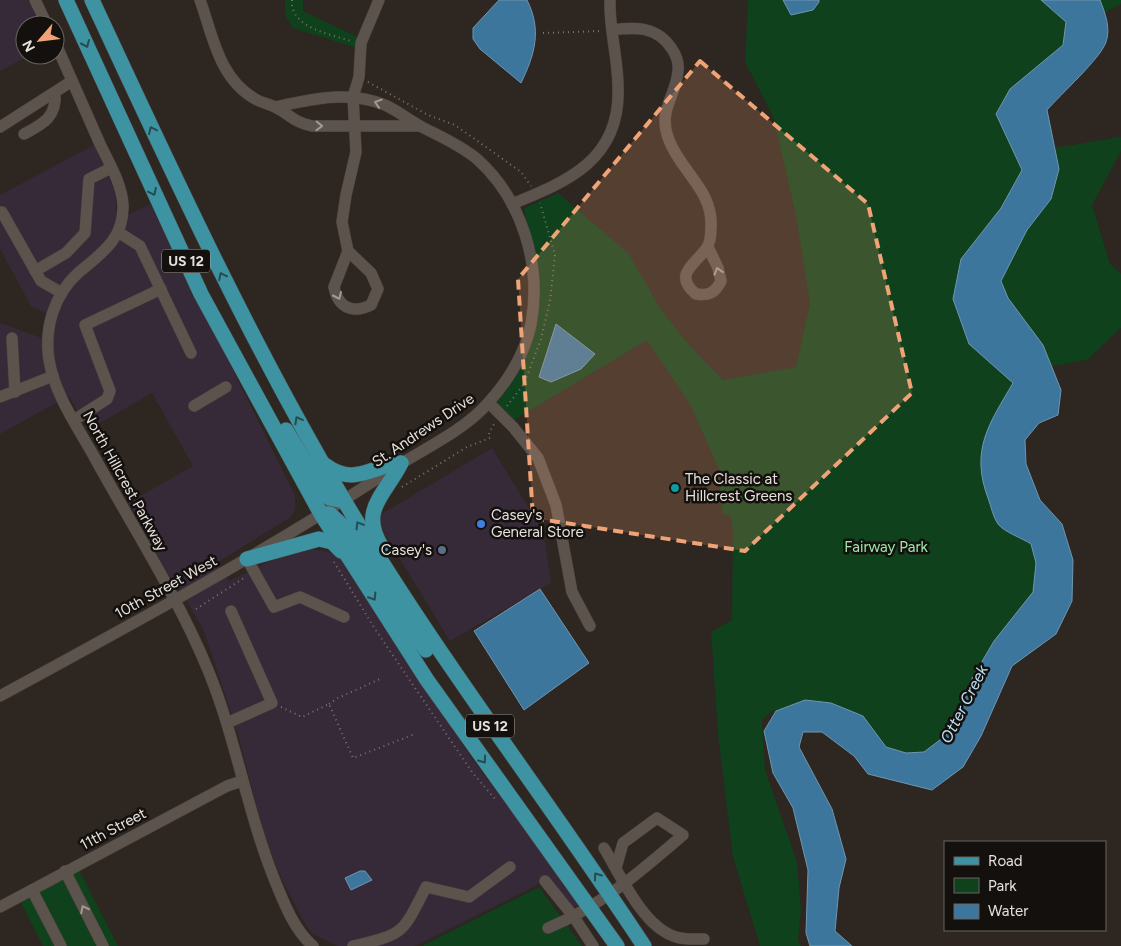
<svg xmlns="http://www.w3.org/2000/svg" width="1121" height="946" viewBox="0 0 1121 946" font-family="Figtree,sans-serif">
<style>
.commercial{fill:#362a39}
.green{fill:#0e411c}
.water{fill:#3c769c;stroke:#6f96b0}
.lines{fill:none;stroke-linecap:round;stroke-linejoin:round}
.minor-casing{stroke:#48413d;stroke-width:12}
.major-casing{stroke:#48413d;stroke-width:16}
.path{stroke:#7a736e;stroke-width:2;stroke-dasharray:1 4;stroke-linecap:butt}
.minor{stroke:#5c534d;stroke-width:11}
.major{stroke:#3d93a2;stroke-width:15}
.oneway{stroke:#264b50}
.oneway2{stroke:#a29a95}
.marked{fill:#efa377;fill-opacity:0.2;stroke:#efa377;stroke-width:4;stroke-dasharray:10 6;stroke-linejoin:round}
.culture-dot{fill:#0f9aa8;stroke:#13100d;stroke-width:2}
.shop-dot{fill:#3f7fe0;stroke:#13100d;stroke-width:2}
.service-dot{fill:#5c6f8a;stroke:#13100d;stroke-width:2}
.labels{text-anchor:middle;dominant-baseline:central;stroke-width:5;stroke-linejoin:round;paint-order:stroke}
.shield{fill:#13100d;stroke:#a7a29f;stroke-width:1}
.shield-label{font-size:14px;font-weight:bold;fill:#e7e1dd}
.street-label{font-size:15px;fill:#e7e1dd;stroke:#13100d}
.poi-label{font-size:15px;fill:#e7e1dd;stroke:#13100d;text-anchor:start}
.park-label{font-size:15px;fill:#9ce8a8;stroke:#13100d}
.water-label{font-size:16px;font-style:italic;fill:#c2e1f8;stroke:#13100d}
</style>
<rect width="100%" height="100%" fill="#2e2620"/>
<!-- commercial -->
<g class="commercial">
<path d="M0 0H28L40 25H25V55H30L0 71Z"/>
<path d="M94 145 115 192 116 211 128 215 150 204 295 495V509L291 517 218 562 229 581 281 556 305 548 330 552 340 558 427 693 481 771 576 897 578 906 572 907 549 879 415 946H337L313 934 307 927 281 878 263 831 238 734 204 631 177 584 167 573 128 503 193 466 152 393 88 430 69 396 0 434V323L42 338 46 313 31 306 0 249V195Z"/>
<path d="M492 448 544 533 551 583 450 641 375 518Z"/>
</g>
<!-- green -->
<g class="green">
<path d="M285 0H303V11L358 37 356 48 293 28 285 15Z"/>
<path d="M748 0H1121V4L1083 24 1037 104 1041 150 1121 137V151L1092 205 1110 264 1121 274V328L1087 360 1036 369 1011 420 1053 571 928 771 855 736 795 721 772 711 762 720 765 770 797 862 801 910 798 940 801 946H760L733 857 718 734 711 632 732 620 733 531 731 517 723 514 719 487 725 483 690 404 647 340 514 420 497 403 524 362 539 295 524 208 558 193 628 253 662 311 690 346 723 380 796 367 810 303 796 215 773 116 745 62Z"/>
<path d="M77 866 118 946H43L18 897Z"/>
<path d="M539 887 582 946H422Z"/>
</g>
<!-- water -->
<g class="water">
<path d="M499 0H527C542 30 535 54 521 83L480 49 473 39V28Z"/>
<path d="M783 0H819V2L813 10 791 15Z"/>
<path d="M1041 0H1100C1105 13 1111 28 1106 42 1101 58 1060 95 1047 110L1059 169 1051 199 1027 230 1001 281 1008 298 1043 345 1061 390 1058 415 1039 423 1025 440 1026 464 1040 500 1062 524 1073 560 1072 601 1056 634 1012 666 981 736 963 767 932 790 868 774 854 756 822 732H803L799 747 832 809 846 859 839 888 835 931 852 946H810L806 933 808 870 793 808 773 773 764 731 776 711 805 700 831 703 863 716 886 747 906 753 924 752 945 736 960 717 970 682 994 641 1033 592 1036 563 1031 544C1022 538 1004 532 998 524 993 517 991 506 988 498 970 450 989 424 1013 383L969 344 953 299 961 259 1001 208 1022 170 996 114 1010 89 1063 45 1066 22Z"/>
<path d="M556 324 595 354 581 369 551 382 539 377Z"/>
<path d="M540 589 589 663 524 710 474 631Z"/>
<path d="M360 871H365L372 880 351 890 345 878Z"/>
</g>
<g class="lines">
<!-- minor casing -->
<g class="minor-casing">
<g id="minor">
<path d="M35 0 47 25"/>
<path d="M200 0C213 36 219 80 257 100 263 103 269 104 275 107 291 115 293 122 312 126H419"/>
<path d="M612 30C636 27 657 26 672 49 676 55 679 63 678 71 676 97 657 110 669 140 681 172 713 190 711 227 711 233 710 244 706 249 694 265 673 275 696 294 709 296 715 293 721 281L718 268 708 247"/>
<path d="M55 42C70 76 85 110 100 144 109 163 122 184 123 205 124 239 102 253 78 273 54 295 44 328 49 360 55 396 79 429 96 460 134 529 178 597 208 670 236 738 247 812 275 881 284 903 294 930 313 946"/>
<path d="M0 127 72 81"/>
<path d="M24 134C43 124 57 117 55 93"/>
<path d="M512 204C569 181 621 159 618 87 618 58 609 29 610 0"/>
<path d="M2 212 41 281 62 293"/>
<path d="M118 232 140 246 191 353"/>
<path d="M348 251 334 287C338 308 353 314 371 305L378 289 371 273 348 251 342 222 346 195 356 152 353 97 359 77 361 43 379 0"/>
<path d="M35 271 66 253 85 233 89 179 111 168"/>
<path d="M12 338 15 392"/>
<path d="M0 397 53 376"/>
<path d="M489 403 513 427 538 458 556 505 572 592 590 626"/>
<path d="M194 406 226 387"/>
<path d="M74 420 107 399 110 391 85 325 161 289"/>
<path d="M247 559 274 607 300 597 344 617"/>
<path d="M0 696C132 624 266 552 392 469 422 450 465 430 488 403 508 381 525 353 531 324 542 265 522 199 477 159 460 145 441 137 422 127 409 120 398 111 385 105 349 90 312 99 275 107"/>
<path d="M227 723 272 703 231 611"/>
<path d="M604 848C621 876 643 927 676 937 685 940 695 939 704 939"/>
<path d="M65 871 103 946"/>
<path d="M545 881 574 917 593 946"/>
<path d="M32 890 61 946"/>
<path d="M0 907 227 786 242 781"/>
<path d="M548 928C601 906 640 872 683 835L657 818 623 843 616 868"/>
<path d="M353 946C405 934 402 934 426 887L469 897 510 867"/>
</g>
</g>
<!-- major casing -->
<g class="major-casing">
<g id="major">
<path d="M66 0 201 294 321 514 427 680 617 946"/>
<path d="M92 0C171 170 249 340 345 502 436 656 546 797 644 946"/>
<path d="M286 430 323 492 329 498 344 501"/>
<path d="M325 465C355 487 370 466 401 463"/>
<path d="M323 514H330L345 528 386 595 426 650"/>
<path d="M382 547C358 510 386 494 401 463"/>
<path d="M247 559 319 539 332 542 341 551"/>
</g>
</g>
<!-- path -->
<g class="path">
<path d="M292 0C290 28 330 34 351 41"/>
<path d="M543 33 602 31"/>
<path d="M368 82 428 115 455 125 521 172 531 186"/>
<path d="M507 406 524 384 541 339 550 301 555 255 540 203"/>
<path d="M402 487 467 447 490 438 489 433 494 424"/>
<path d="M334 562 375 629 472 772 495 799"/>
<path d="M196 609 244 578"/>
<path d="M329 704 338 698 382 678"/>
<path d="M281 707 302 717 329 704 353 758 415 734"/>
</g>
<!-- minor -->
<use href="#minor" class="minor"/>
<!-- major -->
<use href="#major" class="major"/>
</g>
<!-- one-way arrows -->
<defs><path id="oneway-chevron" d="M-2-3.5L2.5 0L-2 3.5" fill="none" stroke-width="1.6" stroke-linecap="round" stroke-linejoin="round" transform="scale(1.25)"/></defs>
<g class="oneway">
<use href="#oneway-chevron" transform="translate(86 44) rotate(66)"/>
<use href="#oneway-chevron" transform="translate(152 130) rotate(-115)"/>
<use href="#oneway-chevron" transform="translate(153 192) rotate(65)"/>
<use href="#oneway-chevron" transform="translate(222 276) rotate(-116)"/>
<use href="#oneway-chevron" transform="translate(298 420) rotate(-119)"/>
<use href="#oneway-chevron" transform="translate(359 525) rotate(-121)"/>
<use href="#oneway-chevron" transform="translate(373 597) rotate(58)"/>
<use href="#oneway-chevron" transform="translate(483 760) rotate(54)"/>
<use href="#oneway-chevron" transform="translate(597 876) rotate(-126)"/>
</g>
<g class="oneway2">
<use href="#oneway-chevron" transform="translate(378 103) rotate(-162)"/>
<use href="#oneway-chevron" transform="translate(319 126) rotate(2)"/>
<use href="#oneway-chevron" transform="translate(718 271) rotate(-107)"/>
<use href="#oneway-chevron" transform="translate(338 296) rotate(66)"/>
<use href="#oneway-chevron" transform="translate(84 909) rotate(-117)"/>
</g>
<!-- marked area -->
<path class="marked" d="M700 61 868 204 912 393 745 551 533 518 518 279Z"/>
<!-- markers -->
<circle class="culture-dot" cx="675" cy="488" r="5"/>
<circle class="shop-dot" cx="481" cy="524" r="5"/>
<circle class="service-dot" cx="442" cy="550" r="5"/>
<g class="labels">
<!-- shield labels -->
<g class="shield">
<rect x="162" y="249.5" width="48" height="23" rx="4"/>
<rect x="466" y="714.5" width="48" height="23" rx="4"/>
</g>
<g class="shield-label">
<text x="186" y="261">US 12</text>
<text x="490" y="726">US 12</text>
</g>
<!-- street labels -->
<g class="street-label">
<text transform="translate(423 430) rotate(-34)">St. Andrews Drive</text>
<text transform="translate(125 481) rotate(61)">North Hillcrest Parkway</text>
<text transform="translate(166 587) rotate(-29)">10th Street West</text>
<text transform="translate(113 829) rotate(-28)">11th Street</text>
</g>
<!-- poi labels -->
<g class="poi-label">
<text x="685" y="479">The Classic at<tspan x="685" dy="17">Hillcrest Greens</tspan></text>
<text x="491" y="515">Casey's<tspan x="491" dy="17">General Store</tspan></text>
<text x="432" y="550" text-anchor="end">Casey's</text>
</g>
<!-- park labels -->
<g class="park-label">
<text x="886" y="547">Fairway Park</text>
</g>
<!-- water labels -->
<g class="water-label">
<text transform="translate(964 704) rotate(-63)">Otter Creek</text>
</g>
</g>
<!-- legend -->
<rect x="944" y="841" width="162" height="90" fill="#13100d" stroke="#686460"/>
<rect x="954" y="857" width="25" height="8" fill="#3d93a2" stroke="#686460"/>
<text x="988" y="866" font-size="15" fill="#e7e1dd">Road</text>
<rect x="954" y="878" width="25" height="15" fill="#0e411c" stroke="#686460"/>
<text x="988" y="891" font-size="15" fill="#e7e1dd">Park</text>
<rect x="954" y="904" width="25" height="15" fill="#3c769c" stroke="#686460"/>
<text x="988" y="916" font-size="15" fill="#e7e1dd">Water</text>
<!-- north arrow -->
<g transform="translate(40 40) rotate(242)"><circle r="24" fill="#13100d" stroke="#686460"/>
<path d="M0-4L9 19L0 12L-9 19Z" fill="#efa377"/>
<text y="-8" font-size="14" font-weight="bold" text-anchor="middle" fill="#e7e1dd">N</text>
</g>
</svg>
